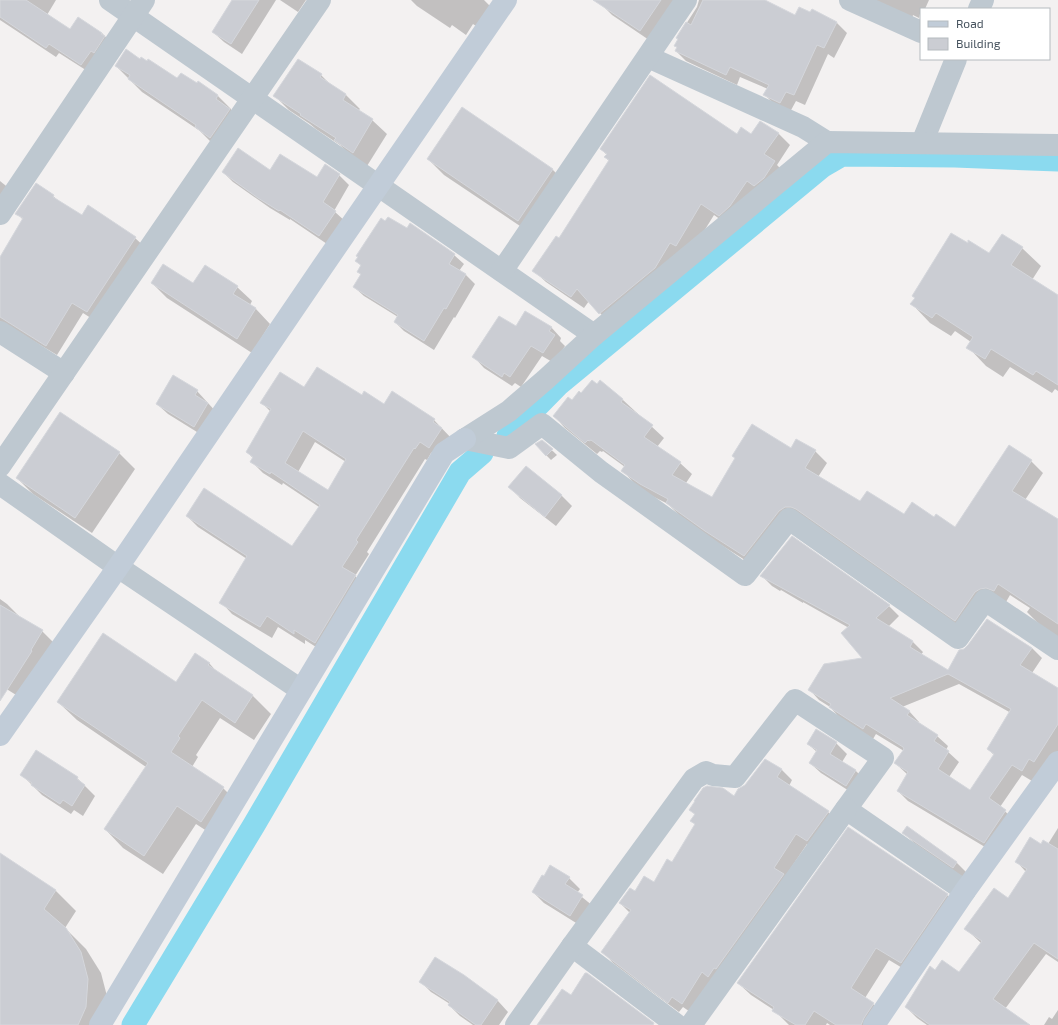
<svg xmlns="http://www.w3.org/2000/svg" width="1058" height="1025" viewBox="0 0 1058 1025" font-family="'Exo 2',sans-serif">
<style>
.shadow{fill:#0003;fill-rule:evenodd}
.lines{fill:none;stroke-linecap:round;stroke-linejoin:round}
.canal{stroke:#8bdaef;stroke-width:23}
.building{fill:#cbcdd3;stroke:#d5d7dc;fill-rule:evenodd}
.street{stroke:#bec8d0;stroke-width:22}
.secondary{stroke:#c1ccd8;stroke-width:22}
</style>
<rect width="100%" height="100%" fill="#f3f1f1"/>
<!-- shadow -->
<g class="shadow">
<path d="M0 0H56L47 15 70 31 102 33 112 44 92 74 59 53 56 57 0 20Z"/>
<path d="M233 0H276L242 54 224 42 213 32Z"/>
<path d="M280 0H306L298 12Z"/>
<path d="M411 0H484L490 6 476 26 473 24 466 35 452 25 450 28 417 6Z"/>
<path d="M597 0H680L652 42 612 15Z"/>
<path d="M699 0H762L795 16 810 14 812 10 837 23 847 33 834 58 828 54 805 105 796 101 790 112 775 105 765 95 768 89 740 77 737 85 686 61 676 51 678 48 675 46 679 39 677 38 697 7Z"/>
<path d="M870 0H929L925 9H921L919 18 913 15 912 19Z"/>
<path d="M141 60 178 79 197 84 198 83 218 96 231 109V110L243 123 224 150 210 141 200 131 142 92 116 66Z"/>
<path d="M321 75 332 86 346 95 360 109 358 111 372 120 387 134 367 166 349 154 340 145 316 129 310 124 289 110 275 96Z"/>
<path d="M462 109 553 170 569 186 535 236 444 175 428 159Z"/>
<path d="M778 133 790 145 777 165 786 174 731 227 714 215 688 257 612 326 589 301 584 308 546 282 534 271 559 239 609 161 605 157 607 155 601 149 737 135Z"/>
<path d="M223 172H270L317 178 339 175 349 185 334 211 346 222 330 246 290 219V220L270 208 233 182Z"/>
<path d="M0 181 16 194 0 213Z"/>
<path d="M53 196 60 202 82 216 135 238 146 248 97 322 83 313 57 355 0 321V259L23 220 17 213Z"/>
<path d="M386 222 454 255 464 264 459 271 466 275 475 284 455 318 454 317 434 350 404 331 395 322 398 317 364 296 354 287 361 275 358 271 361 266 357 261Z"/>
<path d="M969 245 990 255 1022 248 1041 266 1032 280 1058 296V391L1055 389 1052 393 1010 367 1003 377 986 366 968 347 971 342 955 331 951 336 930 323 912 304Z"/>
<path d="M152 283 237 287 252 301 250 305 256 309 270 324 252 353 167 298Z"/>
<path d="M516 327H551L561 338 560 341 565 346 554 363 542 356 521 387 515 383 512 386 484 368 474 357Z"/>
<path d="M173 376 197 391 218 414 205 437 168 414 157 404Z"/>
<path d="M600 382 623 400 664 438 657 447 680 463 692 474 686 483 712 498 736 459 733 456 791 449 815 451 827 463 818 477 861 503 904 515 934 518 955 529 1031 461 1043 473 1025 500 1058 522V637L1039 624 1027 612 1030 608 1010 595 1006 602 998 599 967 632 803 518 756 567 718 543 679 515 668 504 652 496 634 483 623 471 625 467 603 451 602 452 600 451 597 454 565 428 554 416 581 395 597 385Z"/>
<path d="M305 389 362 396 384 405 434 420 453 440 431 453 427 460 425 459 367 552 369 554 355 576 367 588 327 654 305 640V644L278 627 272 638 232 614 221 602 247 559 198 527 187 516 293 548 319 507 283 483 282 485 263 473 251 461 253 458 247 452 271 412 261 402ZM315 442 346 462 328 491 298 472Z"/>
<path d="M60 414 119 453 135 469 92 533 33 494 17 478Z"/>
<path d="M542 441 557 455 551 460 546 455Z"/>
<path d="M526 467 562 496 572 506 556 526 520 498 510 487Z"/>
<path d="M762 576 889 606 899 616 888 627 913 642 923 652 921 655 948 671 1008 633 1032 648 1042 658 1032 673 1058 689V751L1045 772 1032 781 1022 775 1000 807 1016 821 995 853 908 801 898 791 908 775 895 763 904 751 876 734 873 739 840 718 830 707 819 700 809 689 864 659 849 628 803 602V603L781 590 780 591 772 586ZM959 684 1011 713 988 749 995 756 970 791 949 777 959 762 946 750 948 746 937 736 918 723 919 722 909 711 902 707Z"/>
<path d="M0 599 7 604 19 616 18 617 42 631 54 643 21 698 0 685Z"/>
<path d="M209 663 218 673 253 696 271 714 254 740 220 718 196 755 198 757 192 767 223 788 241 806 219 839 196 824 163 874 123 848 105 829 146 767 77 720 58 702 176 683Z"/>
<path d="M836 743 847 754 842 762 855 770 866 781 857 796 821 773 810 763 817 752 808 744Z"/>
<path d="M765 760 782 770 792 780 789 786 828 812 839 823 818 851 807 844 693 1014 683 1007 679 1012 613 963 603 952 630 913 620 903 635 893 655 883 673 864 696 825 692 821 695 815 691 810 734 798 746 785Z"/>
<path d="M22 775 77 778 95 796 83 816 74 810 71 814 42 795Z"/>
<path d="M1058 828V962L1046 954 1005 1009 1028 1025H927L917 1018 906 1007 935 971 959 974 981 943 966 929 1008 899 1026 872 1017 862 1041 845 1048 844Z"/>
<path d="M904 833 956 862 967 873 964 878 914 843Z"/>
<path d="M0 854 56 891 76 911 65 928 86 949 101 973 108 1000 106 1025H0Z"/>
<path d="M569 878 580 889 577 893 593 906 581 926 544 903 533 892Z"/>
<path d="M947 895 960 908 914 975 889 960 865 998 873 1004 886 1017 881 1025H830L827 1023 826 1025H789L774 1010 751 995 738 983Z"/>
<path d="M463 976 498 1001 508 1012 499 1025H473L460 1016 449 1005 450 1004 431 992 421 982Z"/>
<path d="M1058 1010V1025H1044L1049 1017 1052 1019Z"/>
</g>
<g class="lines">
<!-- canal -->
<g class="canal">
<path d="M508 436 558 385 823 166 842 155 955 156 1058 160"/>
<path d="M133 1025 254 825 460 472 482 453"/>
</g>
</g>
<!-- building -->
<g class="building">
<path d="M0 0H26L70 29 78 17 102 33 101 34 105 36 94 53 91 51 81 65 49 44 46 48 0 17Z"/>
<path d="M232 0H259L231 44 212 32Z"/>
<path d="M593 0H661L640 31Z"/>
<path d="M703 0H765L795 15 799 7 810 12 812 9 837 22 824 48 817 45 794 95 786 92 780 103 763 95 769 85 730 67 726 75 675 51 677 47 674 46 678 39 676 38 686 22 691 25Z"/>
<path d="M126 49 140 59 141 57 147 61 148 59 177 78 181 73 197 83 198 81 218 95 216 99 230 109 210 138 195 127 196 125 128 79 130 75 115 66Z"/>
<path d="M298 59 322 74 320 77 346 94 343 100 373 119 353 153 334 140 336 138 300 115 301 114 273 96Z"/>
<path d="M650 75 737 134 741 127 751 134 760 121 779 133 764 154 775 161 764 178 754 186 747 181 730 206 719 216 701 204 676 246 670 243 655 268 599 314 577 289 571 297 532 271 556 236 559 238 609 160 604 157 607 154 600 149Z"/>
<path d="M462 107 553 169 518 221 427 159Z"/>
<path d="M238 148 270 170 280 154 317 177 325 164 340 174 323 202 336 211 319 236 280 210 279 211 258 198 222 172Z"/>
<path d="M36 183 54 195 53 197 82 215 88 205 136 237 87 312 72 303 46 346 0 317V257L23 218 15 214Z"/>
<path d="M388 217 407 228 410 223 455 254 449 264 466 274 446 309 444 308 424 341 394 322 398 315 353 287 361 274 357 272 361 265 355 261 358 257 356 256 381 218 385 221Z"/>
<path d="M951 233 968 243V240L989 253 1002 234 1023 247 1011 265 1058 295V385L1036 371 1033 375 991 349 985 359 966 348 973 337 936 313 932 318 910 304 915 298 912 296Z"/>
<path d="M163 264 193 283 205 265 238 286 233 294 256 308 237 339 151 283Z"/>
<path d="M525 311 552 327 549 331 555 335 543 353 531 346 510 377 504 373 502 377 472 357 499 316 516 326Z"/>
<path d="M317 367 362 395 364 391 384 404 392 391 435 419 433 422 442 428 429 448 420 442 415 449 414 448 356 540 358 542 342 567 356 575 315 643 294 630V634L267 616 260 627 219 603 247 556 186 516 204 488 292 546 320 505 271 472 270 474 250 462 253 457 246 452 271 409 260 403 280 372 304 387ZM303 431 346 459 328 490 285 463Z"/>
<path d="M173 375 198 390 195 395 208 403 194 427 156 404Z"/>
<path d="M592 380 597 384 600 380 623 399 621 402 653 425 644 437 681 462 672 475 712 497 735 458 732 456 752 424 791 448 796 439 816 450 805 468 860 501 867 491 904 514 912 502 934 517 936 514 955 527 1009 445 1032 460 1012 491 1058 519V624L998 584 994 591 986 588 980 589 975 592 955 621 796 509 791 507H785L779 511 744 556 705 531 666 503 668 499 640 484 621 471 625 465 591 440 589 441 588 440 585 443 553 416 568 397 572 400 579 391 581 393Z"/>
<path d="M60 412 120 452 75 518 16 478Z"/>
<path d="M542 440 553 449 546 456 535 444Z"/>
<path d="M526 466 562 495 545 517 508 487Z"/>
<path d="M792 536 890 605 876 618 913 641 910 647 948 670 959 650 964 649 968 645 987 619 1032 648 1020 665 1058 688V724L1034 762 1029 759 1022 771 1012 765 989 798 1006 810 984 843 897 791 908 772 894 763 904 749 903 747 866 724 863 729 829 707 831 704 808 690 824 664 862 658 841 633 850 625 760 576ZM948 674 1011 709 987 749 994 754 970 790 938 769 949 751 934 741 938 735 907 715 910 711 890 698Z"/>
<path d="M0 605 43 630 31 650 32 651 0 701Z"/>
<path d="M103 633 176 682 195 653 210 663 208 665 253 695 235 723 202 700 178 736 180 738 171 752 224 787 201 822 177 806 144 856 104 829 148 763 57 702Z"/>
<path d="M816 729 837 742 830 754 856 770 846 786 809 763 817 750 807 744Z"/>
<path d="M36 750 78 777 77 779 85 785 72 806 63 800 60 804 31 785 32 783 20 775Z"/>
<path d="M765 759 782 769 777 777 829 811 807 841 796 834 774 868 784 874 716 969 714 968 708 977 702 972 682 1004 672 997 668 1003 601 952 631 910 619 903 630 888 635 891 644 876 654 882 667 859 672 862 695 824 690 821 695 814 689 810 695 801H694L703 788 707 786 723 788 734 796 738 789 745 785Z"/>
<path d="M907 826 957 862 953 868 902 833Z"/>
<path d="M848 827 948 894 901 963 876 948 851 988 874 1003 864 1018 861 1025H836L814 1011 805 1025H796L772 1011 774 1007 737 983Z"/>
<path d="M1030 837 1041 844 1043 840 1058 849V959L1034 943 993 999 1030 1025H930L905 1007 930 966 935 970 942 960 959 972 982 941 964 929 994 888 1008 898 1027 869 1015 862Z"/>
<path d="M0 853 56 890 44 909 66 928 81 952 88 979 86 1007 78 1025H0Z"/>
<path d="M550 865 570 877 565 884 583 895 570 916 532 892 542 875 544 876Z"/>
<path d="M435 957 464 975 498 1000 481 1025H476L448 1005 450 1002 419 982Z"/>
<path d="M585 973H587L654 1023 653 1025H537L562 989 571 995Z"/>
</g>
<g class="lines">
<!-- street -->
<g class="street">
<path d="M110 0 594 335"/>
<path d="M850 0 921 32"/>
<path d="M979 9 983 0"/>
<path d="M648 57 803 127 827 142"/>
<path d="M922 143 956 59"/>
<path d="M0 214 144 0"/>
<path d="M502 271 686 0"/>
<path d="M0 332 64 373"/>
<path d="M465 439 509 448 542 424 601 472 745 575 789 519 958 638 985 600 1058 649"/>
<path d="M465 439 509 411 545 380 594 335 827 142 1058 145"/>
<path d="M0 466 320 0"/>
<path d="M0 484 118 567 301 690"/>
<path d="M572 946 677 1025"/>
<path d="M516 1025 572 946 694 779 706 772 713 775 735 777 795 700 883 758 846 809 965 891"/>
<path d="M691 1025 846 809"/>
</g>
<!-- secondary -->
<g class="secondary">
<path d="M0 735 118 567 323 266 506 0"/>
<path d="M100 1025 444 453 465 439"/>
<path d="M874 1025 965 891 1058 762"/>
</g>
</g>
<!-- legend -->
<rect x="920" y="8" width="130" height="52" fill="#ffffff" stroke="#b6bbbf"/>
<rect x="928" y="21" width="20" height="6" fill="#c1ccd8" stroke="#b6bbbf"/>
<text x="956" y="28" font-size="12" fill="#48545f">Road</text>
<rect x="928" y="38" width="20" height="12" fill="#cbcdd3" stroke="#b6bbbf"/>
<text x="956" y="48" font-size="12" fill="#48545f">Building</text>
</svg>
